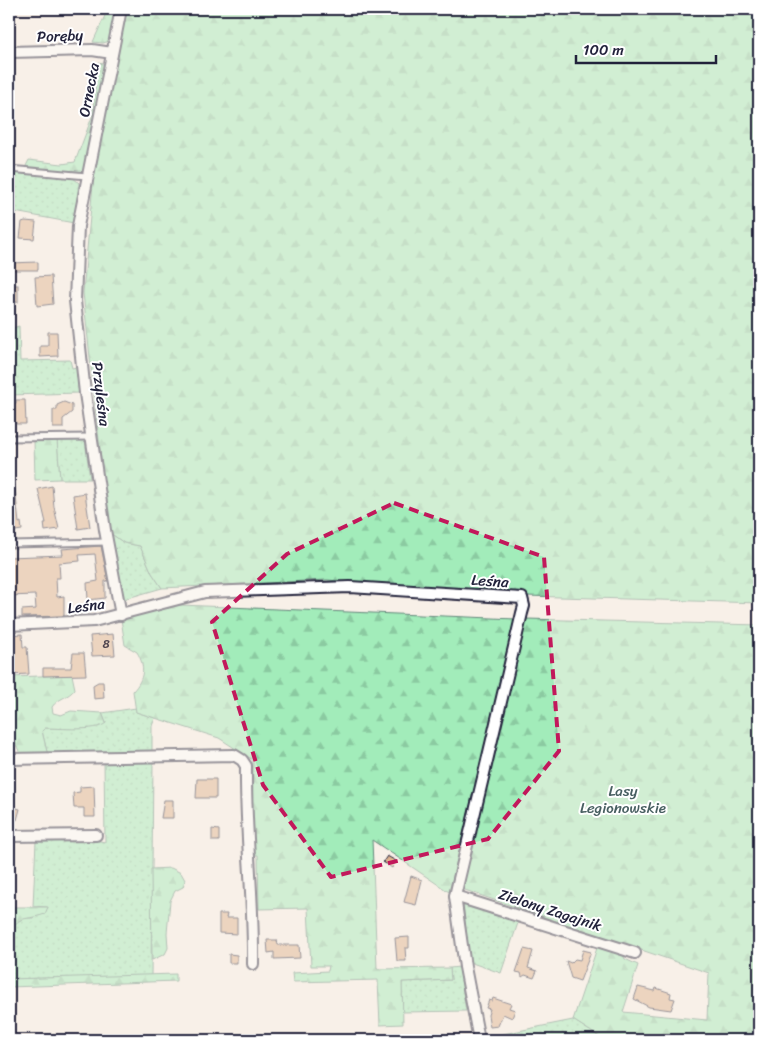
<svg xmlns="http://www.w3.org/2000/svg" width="768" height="1049" viewBox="0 0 768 1049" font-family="Sriracha,sans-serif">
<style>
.grass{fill:url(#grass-dots);stroke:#62877a}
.forest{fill:url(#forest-firs);stroke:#62877a}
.building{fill:#deb28e;stroke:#22223b}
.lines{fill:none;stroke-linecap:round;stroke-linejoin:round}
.lane-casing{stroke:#22223b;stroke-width:9}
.street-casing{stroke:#22223b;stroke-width:14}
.lane{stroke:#fff;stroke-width:5}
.street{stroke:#fff;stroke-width:10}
.marked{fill:none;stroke:#c2185b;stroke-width:4;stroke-dasharray:10 6;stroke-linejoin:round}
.labels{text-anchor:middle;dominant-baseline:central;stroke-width:4;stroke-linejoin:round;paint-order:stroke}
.number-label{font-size:12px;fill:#514650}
.street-label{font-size:15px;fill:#22223b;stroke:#fff}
.park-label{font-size:15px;fill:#485f61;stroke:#fff}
</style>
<defs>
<pattern id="grass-dots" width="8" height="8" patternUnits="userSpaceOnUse" patternTransform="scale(1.25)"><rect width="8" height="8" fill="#a2ecba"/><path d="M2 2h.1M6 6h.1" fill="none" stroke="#8bcaa1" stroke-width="1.8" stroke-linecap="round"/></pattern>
<pattern id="forest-firs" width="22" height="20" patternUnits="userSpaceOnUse" patternTransform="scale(1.25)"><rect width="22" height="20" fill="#a2ecba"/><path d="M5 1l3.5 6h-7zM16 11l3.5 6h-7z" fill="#8bcaa1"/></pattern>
</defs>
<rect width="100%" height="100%" fill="#f8f0e8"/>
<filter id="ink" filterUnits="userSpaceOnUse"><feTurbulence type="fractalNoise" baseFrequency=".02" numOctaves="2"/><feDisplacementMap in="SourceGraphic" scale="10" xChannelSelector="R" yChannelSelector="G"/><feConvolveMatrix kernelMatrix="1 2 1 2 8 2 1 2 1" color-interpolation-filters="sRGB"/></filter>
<g filter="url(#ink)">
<!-- grass -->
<g class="grass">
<path d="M9 173 71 176 79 183 74 223 9 211Z"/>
<path d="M19 326 20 361 70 360 72 368 76 367 79 393 9 395V329Z"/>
<path d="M57 440H85L90 479H60Z"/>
<path d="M109 532 124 543 140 546 152 573 162 588 124 599Z"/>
<path d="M136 708V712L155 718 152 726V755L48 756 42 731 45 728H88L106 723 102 713Z"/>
<path d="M104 760H153L151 976 9 979V940L14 923 20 918H33L47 907 33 906 36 841 95 840 105 842Z"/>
<path d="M463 901 519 920 501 973 469 962Z"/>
<path d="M459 967 466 1011 402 1012V982L451 980 450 968Z"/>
<path d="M573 1020 601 1038 609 1040H483V1038Z"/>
</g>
<!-- forest -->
<g class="forest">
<path d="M108 9H118L110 41 103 43 93 42Z"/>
<path d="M126 9H759V603L527 596 327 580 162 588 152 573 140 546 124 543 109 532 83 293 94 173Z"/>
<path d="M98 63 104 64 85 172 25 168 29 160 62 164 75 162 92 117Z"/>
<path d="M57 440 60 479 35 480 34 441Z"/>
<path d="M180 605 516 619 449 892 372 840 377 969 450 968 451 980 402 982 403 1024 380 1025 378 980 293 982 292 973 328 971 329 966H311L308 908 259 909 258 855H252L253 760 219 738 136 712 133 691C144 679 146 667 137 652L125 645 121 619Z"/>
<path d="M526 619 759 625V1040H609L601 1038 573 1020 598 945 623 955 625 959 638 965 623 1012 707 1020 709 973 462 889Z"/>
<path d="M72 675 75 689C68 698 58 698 52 707L53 713 61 715 71 711 102 713 106 723C96 732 59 728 45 728L42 731 48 756 22 757 9 731V677Z"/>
<path d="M171 868 181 873 185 880 183 887 175 891 170 901 167 933 168 948 165 954 152 960 151 869Z"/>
<path d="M9 907H48L45 914C22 922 16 913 9 940Z"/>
<path d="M176 974V981L9 987V979Z"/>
</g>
<!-- building -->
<g class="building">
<path d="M25 221 36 222 34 239 20 238 22 222Z"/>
<path d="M38 262V270H9V263Z"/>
<path d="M51 276 53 304 37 306 35 277Z"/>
<rect x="9" y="285" width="9" height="17"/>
<path d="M48 332H57L58 356 40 357V346H48Z"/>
<path d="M16 400H25L26 424H16V422L9 420V405L16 403Z"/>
<path d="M64 402 72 405V412L63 419V428H53V410H57V405Z"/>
<path d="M9 484H13L15 488 19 523 21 522 22 530 9 532Z"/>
<path d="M52 486 54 507 59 529 45 531 44 523H46L38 489Z"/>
<path d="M85 493 90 527 78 529 73 495Z"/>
<path d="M101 546 108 581H105V598L88 600 87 583 98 581 95 554 79 555 80 561 59 563 60 578H56L57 597 64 596V616L22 617V610L36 609 35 595 9 596V557L63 555 62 549Z"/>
<path d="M22 634 23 647H27L29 674 9 675V635Z"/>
<path d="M113 634 115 655 92 656 90 636Z"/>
<path d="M73 653H84L86 675 43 676V668H71Z"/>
<path d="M98 682H103L104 698 94 699 93 685Z"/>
<path d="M197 779H216V798H196Z"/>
<path d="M94 786 95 817H84V808H74L73 793 80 792V787Z"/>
<path d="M164 800H173V818H161Z"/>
<path d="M9 806 20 809 17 820H9Z"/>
<path d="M212 829 219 830V841H212Z"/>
<path d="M387 856 396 861 392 868 383 862Z"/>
<path d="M411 876 422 880 416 905 404 902Z"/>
<path d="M219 914H227L226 918H237V934L219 933Z"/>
<path d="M409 937V948H405L406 961H397L395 938Z"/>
<path d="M267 940H277L278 945H299L300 958 274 959V952L268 953Z"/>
<path d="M524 949 533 951 528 968 537 971 534 978 525 975 522 977 521 973 516 972Z"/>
<path d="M583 950 591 952 580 981 571 978 566 961 571 963 575 959 580 960Z"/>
<path d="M229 954 237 955V963H229Z"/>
<path d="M638 987 655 991 656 988 671 993 670 998 675 999 671 1010 649 1007 634 999Z"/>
<path d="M493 998 511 1004 509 1008 515 1010 512 1018 503 1014 498 1026 490 1027 488 1015 490 1009 486 1008 489 1000 492 1001Z"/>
</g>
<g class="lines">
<!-- lane casing -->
<g class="lane-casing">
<g id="lane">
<path d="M9 169 87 176"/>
<path d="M9 438 91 437"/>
<path d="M9 544 107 542"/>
</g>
</g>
<!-- street casing -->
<g class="street-casing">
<g id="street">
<path d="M121 9 78 226 75 301 85 393 105 530 121 615"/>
<path d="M9 52 92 50 112 53"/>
<path d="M9 625 94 621 205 592 350 587 522 598 524 606 522 613 455 896 465 967 479 1040"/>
<path d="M9 759 234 755 242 760 246 766C245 833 254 898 253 964"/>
<path d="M9 836 96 835"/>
<path d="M455 896 635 953"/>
</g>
</g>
<!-- lane -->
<use href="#lane" class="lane"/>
<!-- street -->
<use href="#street" class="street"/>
</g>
</g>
<!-- marked area -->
<path d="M0 0H768V1049H0ZM394 503 544 557 559 751 488 839 331 877 263 785 212 622 287 554Z" fill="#f8f0e8" fill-opacity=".55" fill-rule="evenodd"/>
<path class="marked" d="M394 503 544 557 559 751 488 839 331 877 263 785 212 622 287 554Z"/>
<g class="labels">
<!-- number labels -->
<g class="number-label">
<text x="106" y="644">8</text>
</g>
<!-- street labels -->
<g class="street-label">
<text transform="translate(60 36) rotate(-2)">Poręby</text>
<text transform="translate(89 90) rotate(-79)">Ornecka</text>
<text transform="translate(101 394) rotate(83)">Przyleśna</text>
<text transform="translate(490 581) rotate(4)">Leśna</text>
<text transform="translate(86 606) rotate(-8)">Leśna</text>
<text transform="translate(550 910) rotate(18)">Zielony Zagajnik</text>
</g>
<!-- park labels -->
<g class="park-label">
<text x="623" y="791">Lasy<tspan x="623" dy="17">Legionowskie</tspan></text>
</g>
</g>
<!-- margin -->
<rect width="768" height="1049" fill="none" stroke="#fff" stroke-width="30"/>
<rect x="15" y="15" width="738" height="1019" fill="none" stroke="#22223b" stroke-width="2" filter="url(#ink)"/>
<!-- scale -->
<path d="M576 55v8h140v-8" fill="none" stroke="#22223b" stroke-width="2.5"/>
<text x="583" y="55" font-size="15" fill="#22223b" stroke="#ffffff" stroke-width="4" paint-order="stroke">100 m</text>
</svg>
